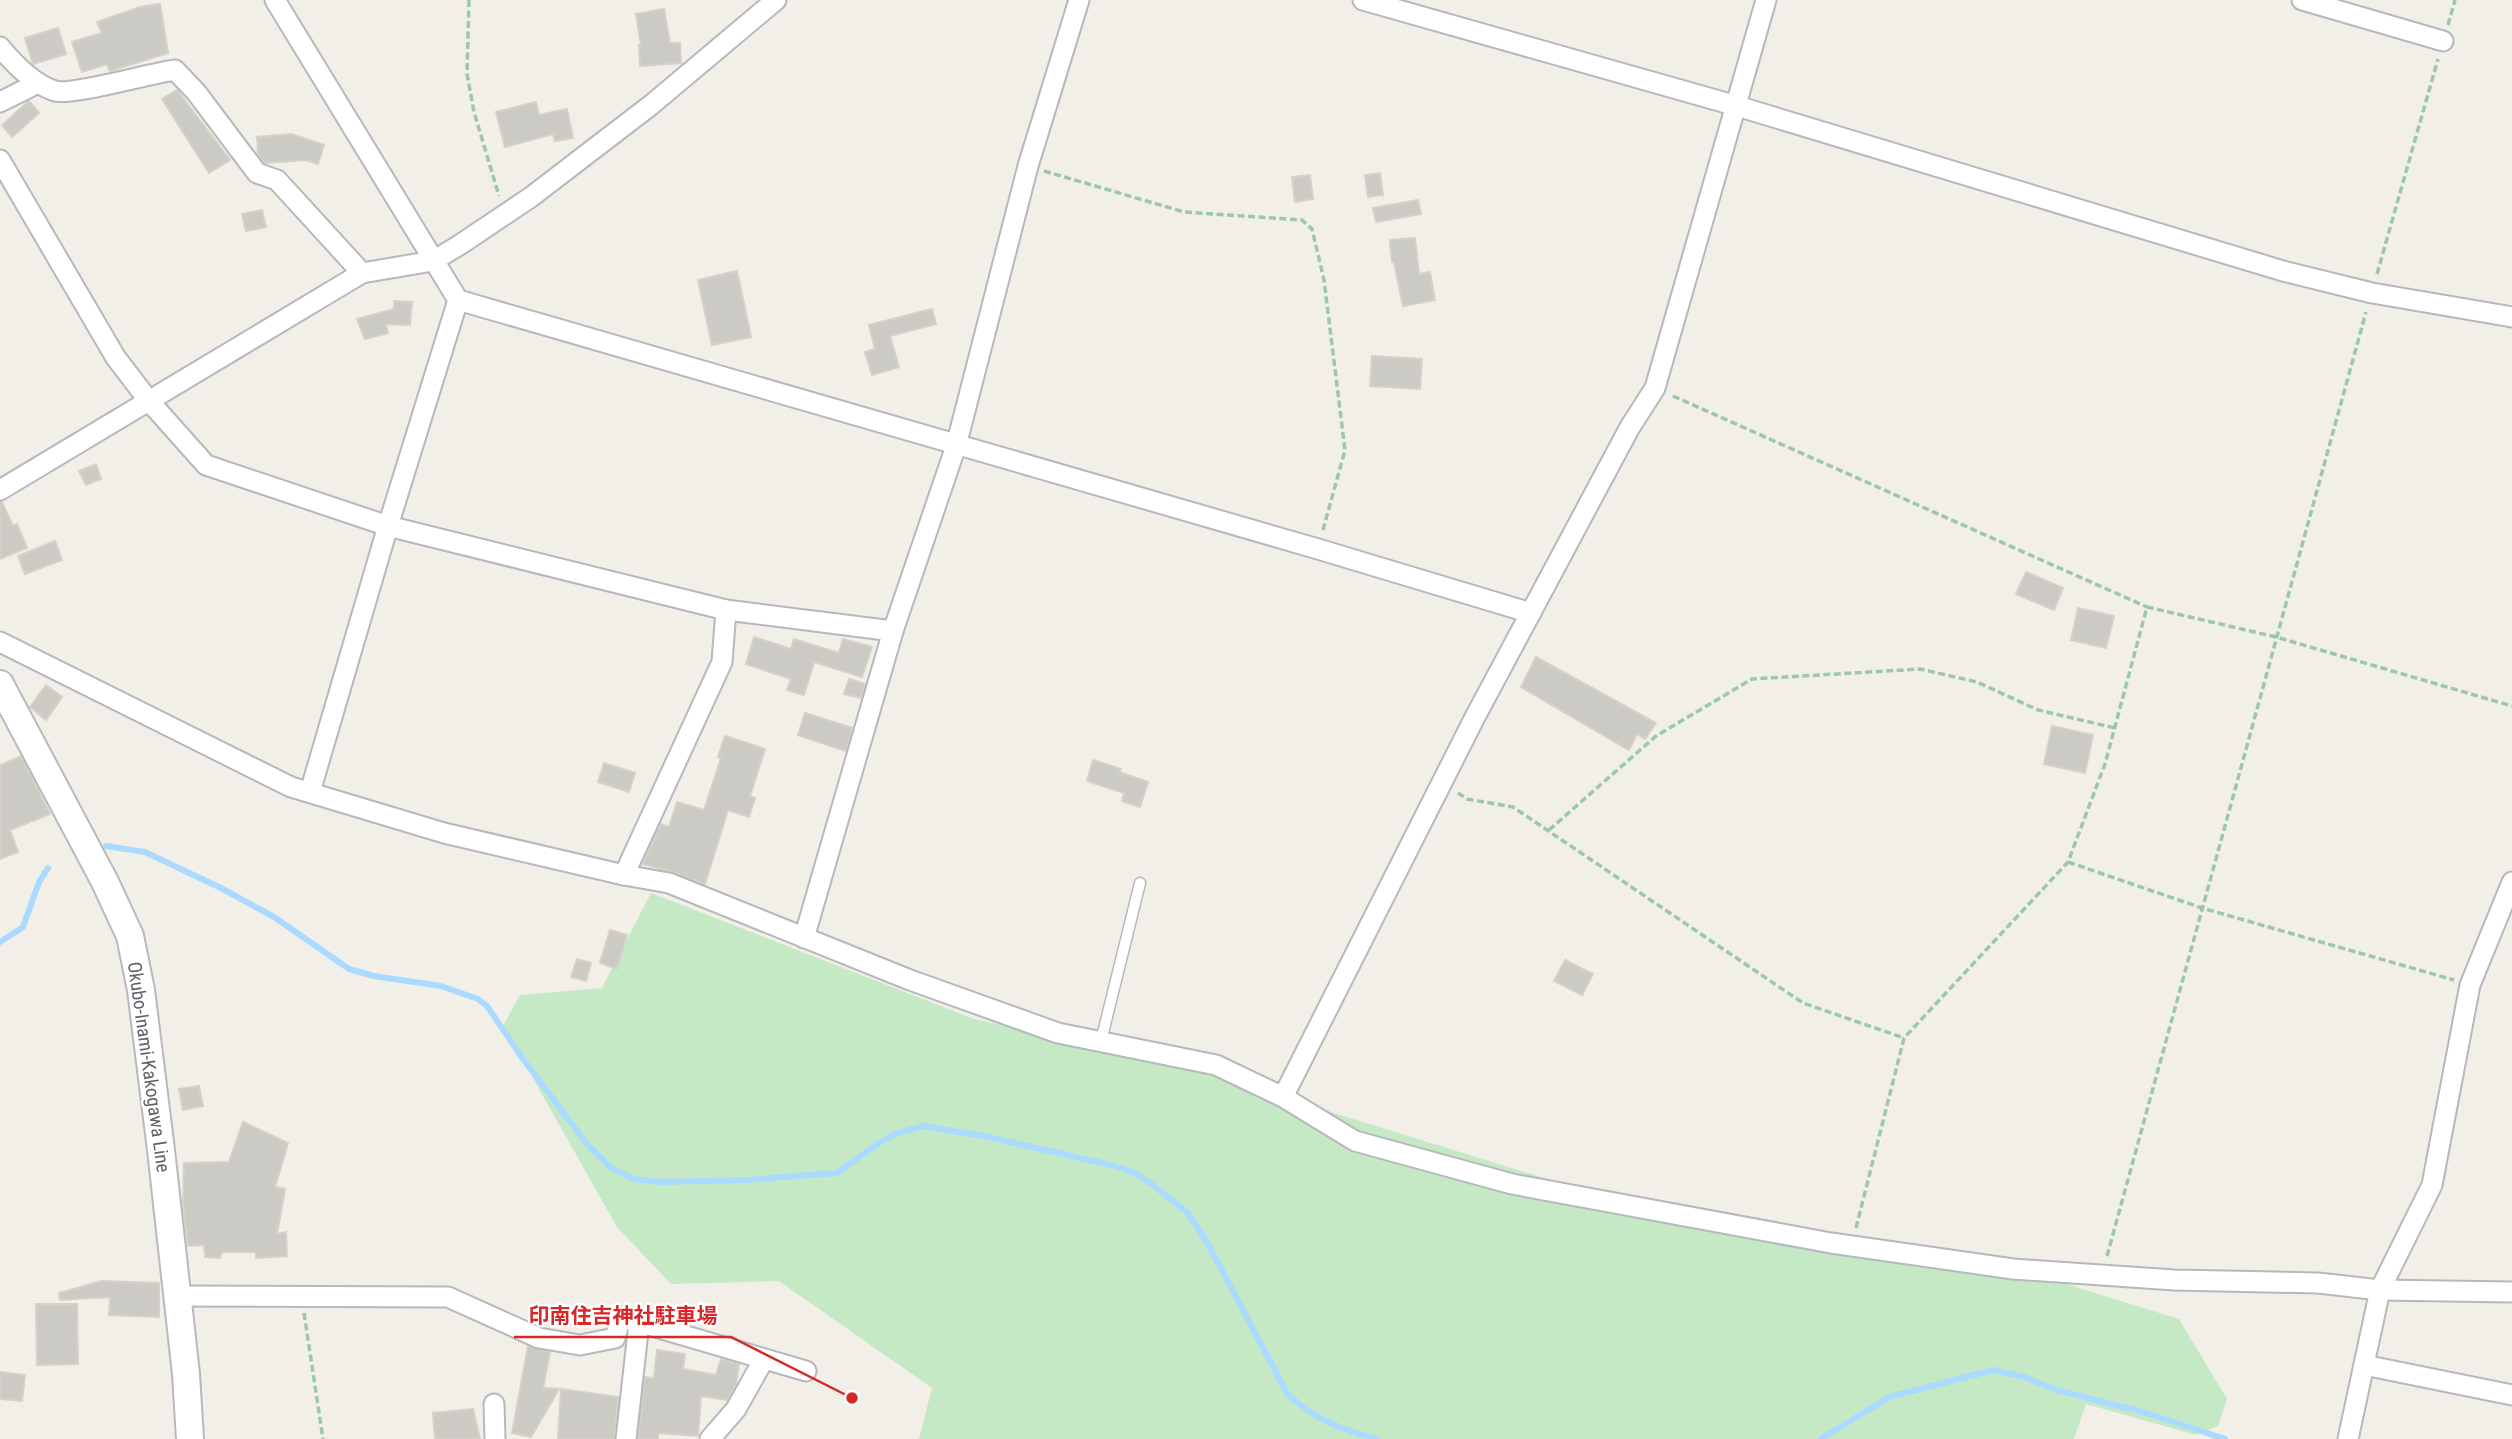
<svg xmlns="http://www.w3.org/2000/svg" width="2512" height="1439" viewBox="0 0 2512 1439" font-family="'Roboto Condensed','Noto Sans JP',sans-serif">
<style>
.green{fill:#c5e8c5}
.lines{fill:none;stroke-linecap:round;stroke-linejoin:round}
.stream{stroke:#aadaff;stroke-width:6}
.building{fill:#cccac5;stroke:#d6d1c6;stroke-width:2}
.service-casing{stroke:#b5b8bc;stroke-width:13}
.minor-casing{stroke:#b5b8bc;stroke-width:23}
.secondary-casing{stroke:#b6babf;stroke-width:30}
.path{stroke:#9cc7a9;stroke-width:3.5;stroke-dasharray:7 3.5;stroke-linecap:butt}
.service{stroke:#fff;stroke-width:10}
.minor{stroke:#fff;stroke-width:19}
.secondary{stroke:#fff;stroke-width:26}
.labels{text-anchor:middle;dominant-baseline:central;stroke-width:5;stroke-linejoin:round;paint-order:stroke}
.street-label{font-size:19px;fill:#5f6368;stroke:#fff}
.leader{fill:none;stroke:#d62828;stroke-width:2.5}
.callout-dot{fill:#d62828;stroke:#fff;stroke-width:2.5}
.callout-label{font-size:21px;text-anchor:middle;font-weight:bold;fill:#d62828;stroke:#fff;stroke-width:5;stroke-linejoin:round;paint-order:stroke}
</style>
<rect width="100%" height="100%" fill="#f1efe8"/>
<!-- green -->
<path class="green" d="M651 893 974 1019 1188 1068 1683 1221 2024 1271 2179 1319 2227 1399 2218 1426 2196 1435 2086 1404 2074 1439H919L932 1388 779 1281 671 1284 617 1227 521 1057 502 1028 520 995 602 988Z"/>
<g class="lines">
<!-- stream -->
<g class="stream">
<path d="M106 846 145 852 221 888 274 917 349 969 374 976 441 986 478 999 487 1006 523 1059 586 1143 611 1168 634 1179 661 1182 746 1180 837 1173 879 1143 895 1134 923 1126 988 1137 1111 1165 1133 1172 1153 1185 1188 1213 1207 1242 1288 1395C1317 1420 1340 1429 1377 1439"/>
<path d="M0 942 23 927 39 882 48 868"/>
<path d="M1821 1439 1889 1397 1993 1370 2024 1377 2057 1390 2146 1413 2225 1439"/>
</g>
</g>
<!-- building -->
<g class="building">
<path d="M160 4 168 53 110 71 107 64 82 72 72 42 102 33 97 22 140 7Z"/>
<path d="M664 9 670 43H680L681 63 640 66 639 45H641L636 14Z"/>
<path d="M58 28 66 54 33 64 25 38Z"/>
<path d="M177 90 230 160 209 173 162 99Z"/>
<path d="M29 101 39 113 12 137 2 125Z"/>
<path d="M536 102 539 115 567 109 573 138 555 141 553 134 505 147 496 112Z"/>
<path d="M291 134 324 145 318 164 306 160 265 163 258 154 257 137Z"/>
<path d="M1380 173 1383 195 1368 197 1365 175Z"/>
<path d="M1310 175 1313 199 1295 202 1292 177Z"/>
<path d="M1418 200 1421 214 1376 222 1373 208Z"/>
<path d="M262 210 266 227 246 231 242 214Z"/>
<path d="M1415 238 1419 274 1430 272 1435 300 1403 306 1394 262H1392L1390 240Z"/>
<path d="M737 271 751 337 712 345 698 280Z"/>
<path d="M394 301 412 302 410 325 386 324 388 333 365 339 357 319 394 309Z"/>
<path d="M932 309 936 324 890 336 899 367 872 375 865 352 875 349 869 325Z"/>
<path d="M1372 356 1422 359 1420 389 1370 386Z"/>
<path d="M96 464 101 479 86 485 79 471Z"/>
<path d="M0 502H2L13 526 17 524 27 548 0 559Z"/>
<path d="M55 541 62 560 25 574 18 556Z"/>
<path d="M2026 572 2063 588 2054 610 2016 594Z"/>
<path d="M2078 608 2114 616 2106 648 2071 640Z"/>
<path d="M754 637 791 649 794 639 839 653 843 639 872 647 862 677 814 662 804 695 787 690 791 679 746 664Z"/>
<path d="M1536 657 1656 723 1645 739 1637 734 1629 750 1521 687Z"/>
<path d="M849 679 865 684 861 698 844 694Z"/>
<path d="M46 685 62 697 46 720 30 707Z"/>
<path d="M805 713 852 728 846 751 798 735Z"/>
<path d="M2052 726 2093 735 2085 773 2044 764Z"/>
<path d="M725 736 765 749 750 796 755 798 749 817 728 810 705 884 673 872 643 864 661 824 669 827 677 802 704 810 721 758 718 757Z"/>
<path d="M21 756 50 814 10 830 18 852 0 859V765Z"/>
<path d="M1093 760 1121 769 1119 772 1148 782 1140 807 1122 801 1124 793 1087 781Z"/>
<path d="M604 763 635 773 629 792 598 782Z"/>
<path d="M610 930 627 935 617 969 600 963Z"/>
<path d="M577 959 591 963 586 981 571 977Z"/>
<path d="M1565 960 1593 974 1582 995 1554 981Z"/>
<path d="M199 1086 203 1106 183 1110 179 1089Z"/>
<path d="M243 1122 288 1143 275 1187 285 1189 277 1234 286 1232 287 1256 256 1258V1252H222L220 1258 205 1257 204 1245 188 1246 183 1205 184 1163 229 1162Z"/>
<path d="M102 1281 159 1283V1317L109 1315 110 1297 60 1300 59 1293Z"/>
<path d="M36 1304H77L78 1364 37 1365Z"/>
<path d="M528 1346 550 1352 543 1388 559 1389 531 1437 512 1433Z"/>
<path d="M657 1350 685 1354 683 1369 716 1375 721 1359 739 1364 736 1384 727 1400 701 1396 698 1436 658 1433V1439H638L645 1377 654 1378Z"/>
<path d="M0 1372 25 1375 22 1401 0 1399Z"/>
<path d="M561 1389 618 1397 614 1439H558Z"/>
<path d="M473 1409 480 1439H435L433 1413Z"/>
</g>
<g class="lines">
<!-- service casing -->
<g class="service-casing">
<path id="service" d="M1101 1041 1140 883"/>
</g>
<!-- minor casing -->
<g class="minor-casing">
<g id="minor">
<path d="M275 0 458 300 1318 549 1531 613"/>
<path d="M1363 0 1737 106 2283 271 2372 293 2512 317"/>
<path d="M2302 0 2443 41"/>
<path d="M0 47C14 64 33 84 55 91 71 96 151 73 175 70L196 92 257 173 277 180 362 273"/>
<path d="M0 102 38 83"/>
<path d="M0 160 116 358 149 401 206 465 388 526 726 610 722 662 624 875"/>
<path d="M0 490 362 273 433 261 461 244 531 197 651 105 776 0"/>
<path d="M726 610 893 631"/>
<path d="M0 642 291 787 444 833 624 875 669 883 910 980 1058 1033 1216 1065 1283 1097 1355 1141 1512 1184 1831 1243 2013 1269 2174 1280 2318 1283 2380 1290 2512 1292"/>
<path d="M310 792 388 526 458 300"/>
<path d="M804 938 893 631 956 446 1028 166 1079 0"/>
<path d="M1283 1097 1475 717 1630 427 1655 388 1766 0"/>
<path d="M177 1296 448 1297 539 1338 580 1345 615 1338 621 1317 806 1371"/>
<path d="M2364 1365 2512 1395"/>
<path d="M494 1404 495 1439"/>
<path d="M626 1439 639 1323"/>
<path d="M710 1439 736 1409 764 1359"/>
<path d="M2348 1439 2380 1290 2432 1185 2470 985 2512 882"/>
</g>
</g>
<!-- secondary casing -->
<g class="secondary-casing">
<path id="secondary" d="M0 684 105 882 130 936 141 990 161 1150 186 1374 190 1439"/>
</g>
<!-- path -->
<g class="path">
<path d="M469 0 467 74 474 112 499 196"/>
<path d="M2448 25 2455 0"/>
<path d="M1044 171 1184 212 1302 220 1312 229 1324 280 1345 450 1323 530"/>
<path d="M2377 274 2438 59"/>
<path d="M1673 396 2147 607"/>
<path d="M1458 793 1467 799 1513 807 1803 1003 1904 1038"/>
<path d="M1549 830 1656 736 1752 679 1920 669 1977 682 2038 710 2115 728"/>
<path d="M2068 862 2202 908 2454 980"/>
<path d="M1856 1228 1904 1038 2068 862 2105 764 2147 607 2276 637 2512 706"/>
<path d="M2107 1256 2366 312"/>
<path d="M304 1313 323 1439"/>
</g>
<!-- service -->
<use href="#service" class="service"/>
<!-- minor -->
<use href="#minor" class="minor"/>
<!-- secondary -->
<use href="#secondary" class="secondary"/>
</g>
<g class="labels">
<!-- street labels -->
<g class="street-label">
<text transform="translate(149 1067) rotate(82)">Okubo-Inami-Kakogawa Line</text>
</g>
</g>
<!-- callouts -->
<path class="leader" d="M852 1398L731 1337H514"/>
<circle class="callout-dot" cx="852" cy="1398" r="7"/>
<g class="callout-label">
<text x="623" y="1323">印南住吉神社駐車場</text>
</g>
</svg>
